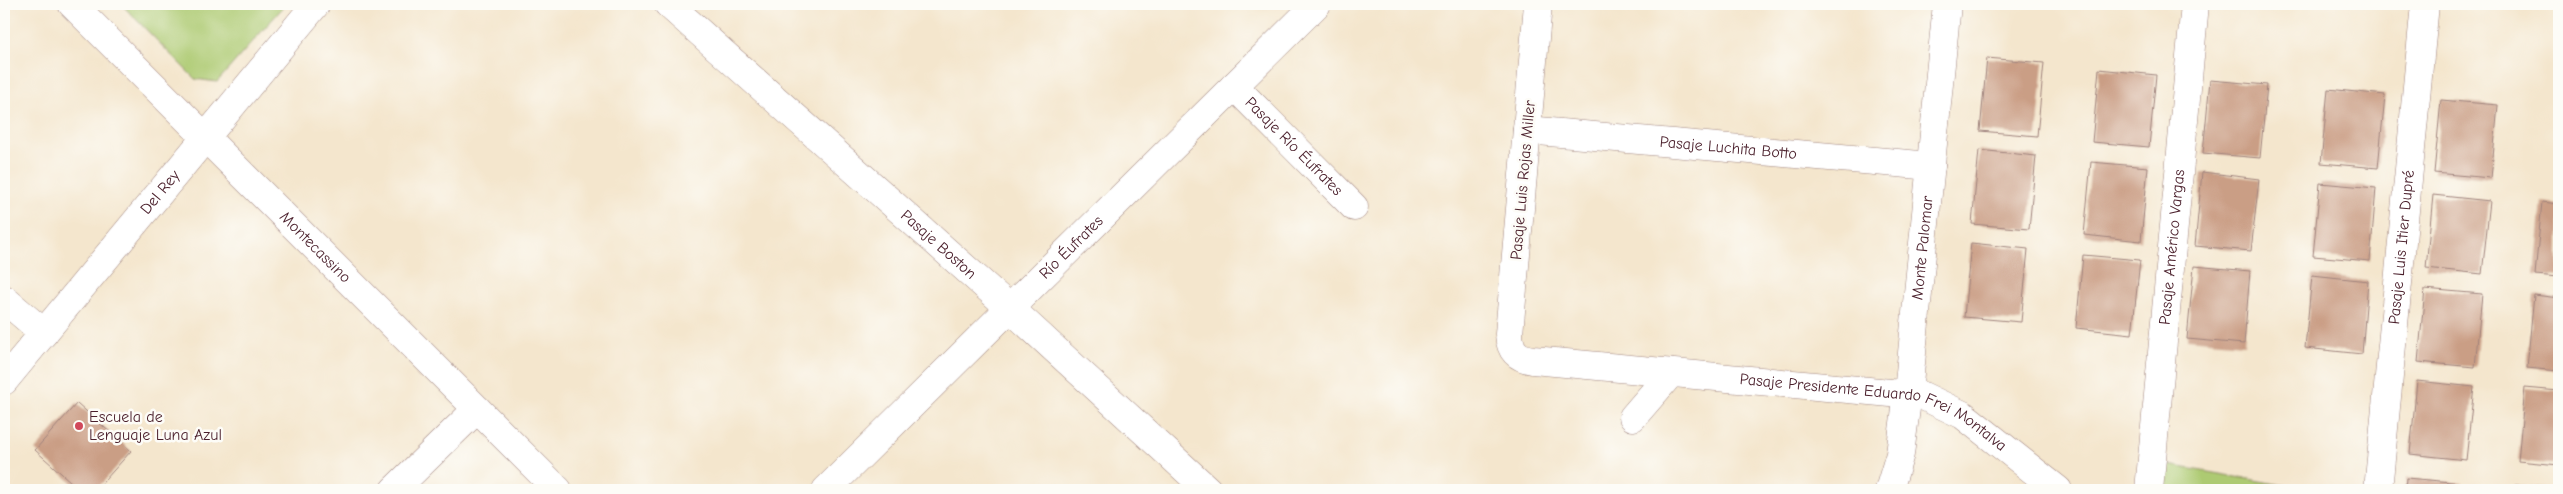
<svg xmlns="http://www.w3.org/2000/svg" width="2563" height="494" viewBox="0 0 2563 494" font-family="'Comic Neue',sans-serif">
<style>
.green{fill:#adca72;stroke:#7c744e}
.building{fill:#ca9e85}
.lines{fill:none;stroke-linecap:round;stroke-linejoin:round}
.minor-casing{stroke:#9f827c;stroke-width:29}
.tertiary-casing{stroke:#9f827c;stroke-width:29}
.minor{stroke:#fff;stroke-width:28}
.tertiary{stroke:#fff;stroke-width:28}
.poi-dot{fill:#d1495b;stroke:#fdfcf7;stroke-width:2}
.labels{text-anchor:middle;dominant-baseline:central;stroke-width:5;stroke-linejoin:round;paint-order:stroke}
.street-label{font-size:16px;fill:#4a1f2b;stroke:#fdfcf7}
.poi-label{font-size:16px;fill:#4a1f2b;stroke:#fdfcf7;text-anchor:start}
</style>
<rect width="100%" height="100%" fill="#fdfcf7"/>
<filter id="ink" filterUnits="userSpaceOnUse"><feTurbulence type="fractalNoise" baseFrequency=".02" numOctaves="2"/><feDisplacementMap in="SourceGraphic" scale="10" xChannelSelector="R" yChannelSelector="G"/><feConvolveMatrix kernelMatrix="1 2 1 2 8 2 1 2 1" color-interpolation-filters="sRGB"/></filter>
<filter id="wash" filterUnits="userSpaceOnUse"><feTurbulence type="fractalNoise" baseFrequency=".0096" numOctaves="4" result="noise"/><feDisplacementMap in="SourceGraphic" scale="20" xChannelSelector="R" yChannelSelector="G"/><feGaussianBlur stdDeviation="1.12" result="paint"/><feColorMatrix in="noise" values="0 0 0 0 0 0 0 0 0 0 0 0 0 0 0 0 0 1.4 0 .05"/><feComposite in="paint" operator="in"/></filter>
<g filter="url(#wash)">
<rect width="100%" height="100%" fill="#f4e6cd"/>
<!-- green -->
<g class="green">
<path d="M121 4H286L217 82 195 79Z"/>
<path d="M2168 465 2311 490H2164Z"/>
</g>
<g id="blocks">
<!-- building -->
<g class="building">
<path d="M1987 58 2044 63 2037 136 1980 131Z"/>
<path d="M2099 69 2156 75 2149 147 2092 142Z"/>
<path d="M2210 80 2267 85 2260 158 2203 153Z"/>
<path d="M2328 89 2385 95 2378 168 2321 163Z"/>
<path d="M2441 100 2498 105 2491 178 2434 173Z"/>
<path d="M1979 150 2036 156 2029 229 1972 224Z"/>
<path d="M2091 162 2148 167 2141 241 2084 235Z"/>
<path d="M2202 172 2259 179 2251 251 2195 246Z"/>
<path d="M2320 183 2376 188 2370 261 2313 256Z"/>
<path d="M2433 195 2490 201 2482 274 2426 268Z"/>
<path d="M2542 202 2559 204V277L2535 275Z"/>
<path d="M1971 243 2028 249 2021 322 1964 317Z"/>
<path d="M2083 255 2140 260 2132 334 2076 328Z"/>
<path d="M2194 266 2250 271 2244 344 2187 339Z"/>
<path d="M2312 275 2368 281 2362 354 2305 348Z"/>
<path d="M2425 289 2482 294 2475 367 2418 362Z"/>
<path d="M2534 295 2559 298V371L2527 368Z"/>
<path d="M2417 381 2474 387 2466 460 2410 454Z"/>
<path d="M2525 388 2559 391V465L2518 461Z"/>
<path d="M77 403 131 451 96 490H80L35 450Z"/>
<path d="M2406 478 2463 483 2462 490H2405Z"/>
<path d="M2515 485 2558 489V490H2515Z"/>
</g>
</g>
</g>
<g filter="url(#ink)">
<use href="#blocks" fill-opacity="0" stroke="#9f827c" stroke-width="1"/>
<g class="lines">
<!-- minor casing -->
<g class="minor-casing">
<g id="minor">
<path id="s1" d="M72 4 558 490"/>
<path id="s2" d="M668 4 1010 308 1208 490"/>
<path id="s3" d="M1538 4 1509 334C1510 351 1517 358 1533 360L1923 396 1963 415 2058 490"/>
<path id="s4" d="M1234 86 1354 207"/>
<path id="s5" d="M1527 130 1931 166"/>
<path d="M4 299 44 333"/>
<path id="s6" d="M4 381 316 4"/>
<path d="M1633 417 1671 373"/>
<path d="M394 490 477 409"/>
<path id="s7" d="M2149 490 2195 4"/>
<path id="s8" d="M2378 490 2425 4"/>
</g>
</g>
<!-- tertiary casing -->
<g class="tertiary-casing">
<g id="tertiary">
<path id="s9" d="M826 490 1317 4"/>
<path id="s10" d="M1889 490 1900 454 1908 393 1947 4"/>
</g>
</g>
<!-- minor -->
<use href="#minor" class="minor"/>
<!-- tertiary -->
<use href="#tertiary" class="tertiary"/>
</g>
</g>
<!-- markers -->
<circle class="poi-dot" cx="79" cy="426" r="5"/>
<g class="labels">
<!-- street labels -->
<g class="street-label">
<text stroke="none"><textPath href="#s4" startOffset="85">Pasaje Río Éufrates</textPath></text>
<text stroke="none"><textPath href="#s5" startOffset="202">Pasaje Luchita Botto</textPath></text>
<text transform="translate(1523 180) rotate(-85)">Pasaje Luis Rojas Miller</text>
<text stroke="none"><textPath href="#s6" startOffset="245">Del Rey</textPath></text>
<text stroke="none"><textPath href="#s2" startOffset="362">Pasaje Boston</textPath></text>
<text stroke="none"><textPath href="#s1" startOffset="344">Montecassino</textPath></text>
<text stroke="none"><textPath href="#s9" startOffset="345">Río Éufrates</textPath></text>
<text stroke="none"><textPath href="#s7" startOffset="244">Pasaje Américo Vargas</textPath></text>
<text stroke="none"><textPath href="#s8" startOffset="244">Pasaje Luis Itier Dupré</textPath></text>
<text stroke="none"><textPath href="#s10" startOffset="245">Monte Palomar</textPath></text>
<text stroke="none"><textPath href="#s3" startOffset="719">Pasaje Presidente Eduardo Frei Montalva</textPath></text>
</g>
<!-- poi labels -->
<g class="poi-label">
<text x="89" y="417">Escuela de<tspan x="89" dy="18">Lenguaje Luna Azul</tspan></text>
</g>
</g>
<!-- margin -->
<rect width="2563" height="494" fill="none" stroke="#fdfcf7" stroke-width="20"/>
</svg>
